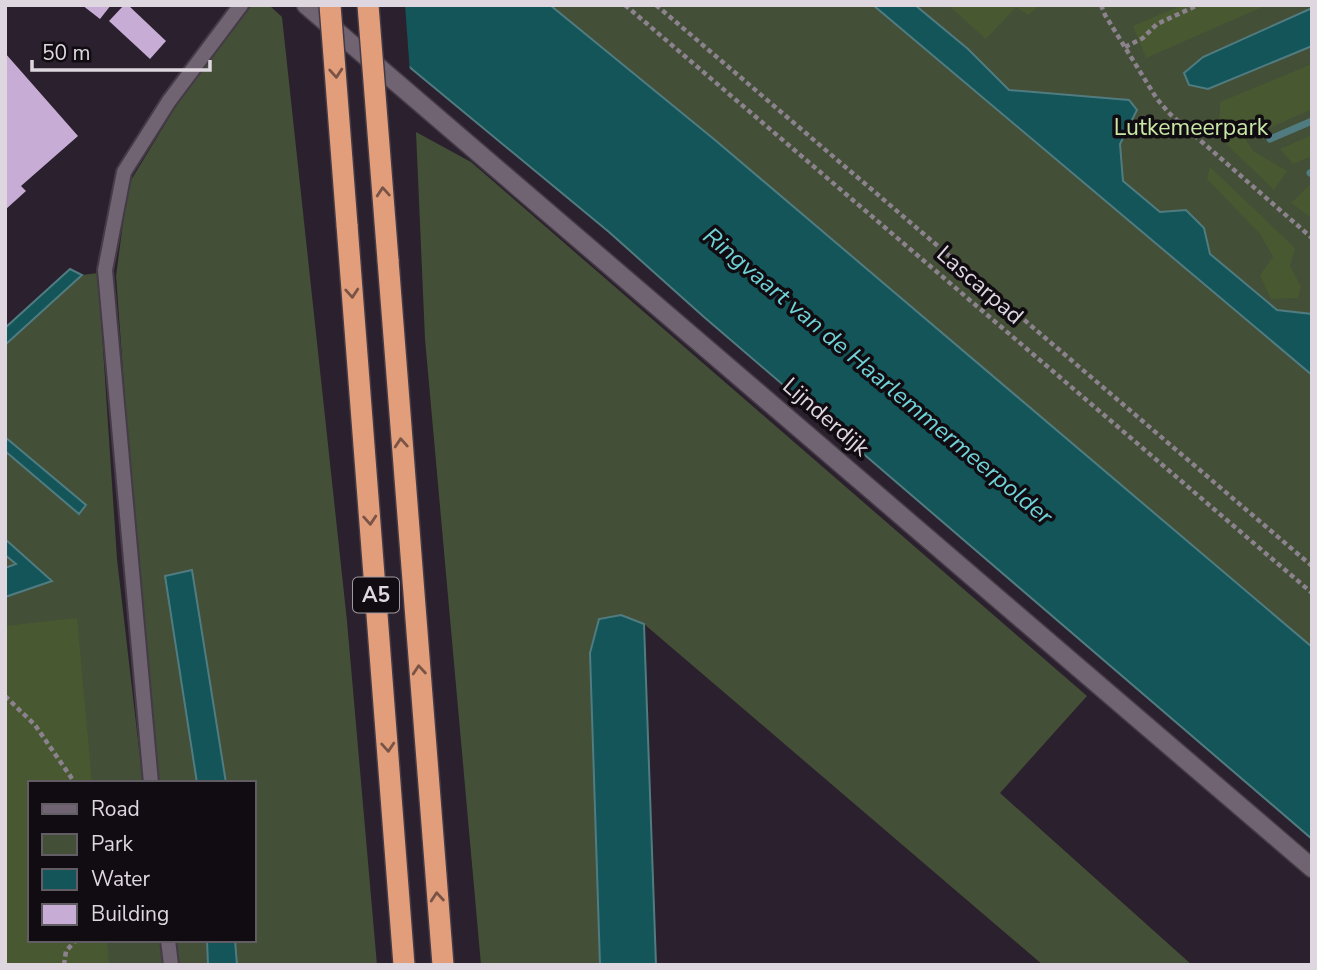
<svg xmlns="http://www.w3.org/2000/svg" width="1317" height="970" viewBox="0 0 1317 970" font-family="'Nunito Sans',sans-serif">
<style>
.green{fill:#434f36}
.forest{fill:#485932}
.water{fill:#135558;stroke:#507c81;stroke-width:2}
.pier{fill:#2b202d}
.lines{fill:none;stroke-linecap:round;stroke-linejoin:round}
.stream{stroke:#507c81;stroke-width:7}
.building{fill:#c7acd5}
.service-casing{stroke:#443b46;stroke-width:18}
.tertiary-casing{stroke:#443b46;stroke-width:21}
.motorway-casing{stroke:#443b46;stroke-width:24}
.path{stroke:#8b828d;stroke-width:4.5;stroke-dasharray:5 3.5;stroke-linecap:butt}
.service{stroke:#706372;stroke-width:14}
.tertiary{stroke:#706372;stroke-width:18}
.motorway{stroke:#e29d7a;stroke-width:21}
.motorway-bridge-casing{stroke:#443b46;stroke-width:24;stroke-linecap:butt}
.motorway-bridge{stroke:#e29d7a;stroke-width:21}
.oneway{stroke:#795446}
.labels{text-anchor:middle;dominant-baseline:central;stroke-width:7;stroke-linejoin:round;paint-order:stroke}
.shield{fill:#100c11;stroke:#a09aa2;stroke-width:2}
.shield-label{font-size:21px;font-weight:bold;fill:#ded7e0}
.park-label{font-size:23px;fill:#c9e7a5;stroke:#100c11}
.street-label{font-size:23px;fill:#ded7e0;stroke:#100c11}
.water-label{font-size:24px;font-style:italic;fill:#6fd2d6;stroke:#100c11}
</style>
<rect width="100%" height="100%" fill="#2b202d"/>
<!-- green -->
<g class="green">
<path d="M252 5H269L282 17 347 621 377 965H237L235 940H254V783H225L165 576 197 783H159L137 563 116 276 128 185 182 96Z"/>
<path d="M550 5H873L883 13 875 5H1312V647L715 140Z"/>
<path d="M416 132 471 162 1087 696 1000 793 1192 965H1043L644 624 621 615 590 653 600 965H481L425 339Z"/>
<path d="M98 273 117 559 143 783H30V940H161L164 965H5V345L82 275Z"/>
<path d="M176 940H207L208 965H179Z"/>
</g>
<!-- forest -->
<g class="forest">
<path d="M948 5H1034L1037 8 1028 15 1016 7 986 39Z"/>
<path d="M1182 5H1267L1146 58 1133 26Z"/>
<path d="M1312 64V109L1258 133H1242L1253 151 1287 171 1274 190 1219 137 1220 102Z"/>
<path d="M1312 135V156L1293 164 1280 149Z"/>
<path d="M1210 167 1295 248 1290 266 1301 286 1298 298 1271 299 1260 275 1273 257 1260 234 1207 179Z"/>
<path d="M1312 183V218L1291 203Z"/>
<path d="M77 618 92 783H30V940H107L109 965H5V626Z"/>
</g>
<!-- water -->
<g class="water">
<path d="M338 5H550L715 140 1312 647V839L704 317 609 232 413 70Z"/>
<path d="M873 5H915L968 49 1009 90 1129 100 1137 110 1120 144 1123 181 1160 212 1186 210 1204 228 1210 254 1277 310 1312 314V375Z"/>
<path d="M1312 8V46L1208 89 1189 85 1184 73 1203 57Z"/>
<path d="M70 269 82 275 5 345V328Z"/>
<path d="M5 437 86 505 79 514 5 451Z"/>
<path d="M5 539 52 581 5 597V568L16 564 5 555Z"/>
<path d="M192 570 226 783H197L165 576Z"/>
<path d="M621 615 644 624 656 965H600L590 653 599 619Z"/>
<path d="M207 940H235L237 965H208Z"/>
</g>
<!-- pier -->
<path class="pier" d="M334 5H405L410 73 336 8Z"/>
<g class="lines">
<!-- stream -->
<g class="stream">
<path d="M1270 139 1312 121"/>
<path d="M1310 173 1312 172"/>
</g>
</g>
<!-- building -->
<g class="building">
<path d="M82 5H111L100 19Z"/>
<path d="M124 5H128L166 41 150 59 109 21Z"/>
<path d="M5 53 78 136 21 186 26 191 5 210Z"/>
</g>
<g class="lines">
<!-- service casing -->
<g class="service-casing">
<g id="service">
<path d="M151 783 105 270 124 172 169 101 241 5"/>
<path d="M168 940 171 965"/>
</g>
</g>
<!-- tertiary casing -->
<g class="tertiary-casing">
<path id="tertiary" d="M306 5 1312 868"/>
</g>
<!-- motorway casing -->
<g class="motorway-casing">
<g id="motorway">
<path d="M347 225 404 965"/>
<path d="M388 260 443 965"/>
</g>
</g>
<!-- path -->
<g class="path">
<path d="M625 5 1312 593"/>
<path d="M656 5 1312 566"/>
<path d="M1101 5 1105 15 1157 99 1170 114 1312 238"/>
<path d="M1125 47 1143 38 1157 24 1198 5"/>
<path d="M5 696 35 725 75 783"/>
<path d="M64 965 66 951 76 940"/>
</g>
<!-- service -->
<use href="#service" class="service"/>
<!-- tertiary -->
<use href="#tertiary" class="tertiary"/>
<!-- motorway -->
<use href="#motorway" class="motorway"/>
<!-- motorway-bridge casing -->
<g class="motorway-bridge-casing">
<g id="motorway-bridge">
<path d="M330 5 347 225"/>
<path d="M368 5 388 260"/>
</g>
</g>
<!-- motorway-bridge -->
<use href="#motorway-bridge" class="motorway-bridge"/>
</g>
<!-- one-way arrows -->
<defs><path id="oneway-chevron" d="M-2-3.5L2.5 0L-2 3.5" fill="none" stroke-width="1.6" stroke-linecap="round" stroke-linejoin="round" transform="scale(1.75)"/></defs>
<g class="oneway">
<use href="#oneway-chevron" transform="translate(336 73) rotate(86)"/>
<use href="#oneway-chevron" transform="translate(383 192) rotate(-94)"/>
<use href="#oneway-chevron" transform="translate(352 293) rotate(86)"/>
<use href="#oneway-chevron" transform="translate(401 443) rotate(-94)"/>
<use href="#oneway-chevron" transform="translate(370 520) rotate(86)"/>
<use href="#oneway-chevron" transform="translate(419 670) rotate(-95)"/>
<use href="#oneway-chevron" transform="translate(388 747) rotate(86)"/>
<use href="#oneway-chevron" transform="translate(437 897) rotate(-95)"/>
</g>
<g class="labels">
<!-- shield labels -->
<rect class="shield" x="353" y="577.5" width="46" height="35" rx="5"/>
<g class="shield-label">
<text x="376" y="595">A5</text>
</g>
<!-- park labels -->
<g class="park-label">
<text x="1191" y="127">Lutkemeerpark</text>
</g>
<!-- street labels -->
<g class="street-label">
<text transform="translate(980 285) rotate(41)">Lascarpad</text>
<text transform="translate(826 417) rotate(41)">Lijnderdijk</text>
</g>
<!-- water labels -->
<g class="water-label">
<text transform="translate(878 376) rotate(40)">Ringvaart van de Haarlemmermeerpolder</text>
</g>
</g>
<!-- border -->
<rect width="1317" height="970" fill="none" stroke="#ded7e0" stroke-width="14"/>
<!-- legend -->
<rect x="28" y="781" width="228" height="161" fill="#100c11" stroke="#625d64" stroke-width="2"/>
<rect x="42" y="804" width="35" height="10" fill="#706372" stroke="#625d64" stroke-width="2"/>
<text x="91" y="816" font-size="21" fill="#ded7e0">Road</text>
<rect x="42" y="834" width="35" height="21" fill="#434f36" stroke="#625d64" stroke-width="2"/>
<text x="91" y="851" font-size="21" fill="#ded7e0">Park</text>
<rect x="42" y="869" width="35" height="21" fill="#135558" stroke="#625d64" stroke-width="2"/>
<text x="91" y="886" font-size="21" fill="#ded7e0">Water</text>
<rect x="42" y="904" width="35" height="21" fill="#c7acd5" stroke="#625d64" stroke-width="2"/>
<text x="91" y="921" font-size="21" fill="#ded7e0">Building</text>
<!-- scale -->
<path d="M32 60v10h178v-10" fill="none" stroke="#ded7e0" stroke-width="3.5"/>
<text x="42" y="60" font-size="21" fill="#ded7e0" stroke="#100c11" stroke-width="5" paint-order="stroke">50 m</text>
</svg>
